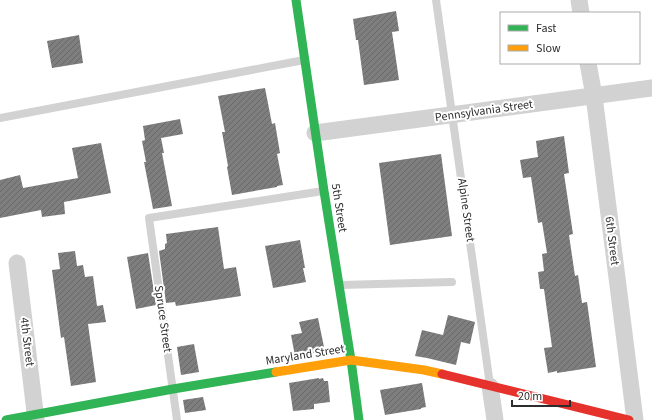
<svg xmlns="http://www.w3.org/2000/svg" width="652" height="420" viewBox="0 0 652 420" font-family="'Source Sans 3',sans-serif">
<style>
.building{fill:url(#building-hatch)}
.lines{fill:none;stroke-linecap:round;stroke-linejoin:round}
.lane{stroke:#d2d2d2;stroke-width:8}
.street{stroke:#d2d2d2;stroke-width:17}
.fast{stroke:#30b455;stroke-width:9}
.slow{stroke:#ff9f0a;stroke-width:9}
.jam{stroke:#e5322d;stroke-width:9}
.labels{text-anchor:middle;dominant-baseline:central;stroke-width:4;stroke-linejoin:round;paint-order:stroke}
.street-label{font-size:12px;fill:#2d2d2d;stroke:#fff}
</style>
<defs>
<pattern id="building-hatch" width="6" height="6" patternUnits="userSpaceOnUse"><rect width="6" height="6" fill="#7e7e7e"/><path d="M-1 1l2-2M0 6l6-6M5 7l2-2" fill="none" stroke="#686868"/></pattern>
</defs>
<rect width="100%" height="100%" fill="#fff"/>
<!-- building -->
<g class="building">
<path d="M396 11 399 31 392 32 399 80 364 85 358 40H356L353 19Z"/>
<path d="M79 35 83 63 52 68 47 41Z"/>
<path d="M265 88 272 124 275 123 280 153 277 154 283 185 277 186V187L232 195 227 167 228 166 222 132H225L218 96Z"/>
<path d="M180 119 183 134 161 138 164 153H162L172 206 153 209 144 162H146L142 141 145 140 143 126Z"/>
<path d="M564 136 569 173 564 174 573 234 569 235 575 276 578 275 582 303 587 302 596 367 557 373V371L548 373 544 348 552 347 544 289H540L538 272 544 271 542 254 547 253 542 222 538 223 531 177 523 178 520 160 538 157 536 141Z"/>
<path d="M101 143 111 193 64 202 65 214 42 217 41 210 0 218V180L20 175 23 188 78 178 72 148Z"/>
<path d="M441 154 452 236 390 245 379 163Z"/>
<path d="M218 227 224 269 236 267 241 296 176 306 175 302 166 303 159 251 165 249V244L167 243 166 234Z"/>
<path d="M300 240 305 268H303L306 282 273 288 265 246Z"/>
<path d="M75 251 77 266 83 265 85 277 93 276 97 306 103 305 106 322 88 324 96 382 71 386 64 337 61 338 52 270 60 269 58 253Z"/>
<path d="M148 253 156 305 136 309 127 257Z"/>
<path d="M448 315 475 322 470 344 461 342 456 365 427 358 415 356 422 330 443 335Z"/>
<path d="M318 318 324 347 313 349 314 353 295 356 291 335 302 333 299 322Z"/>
<path d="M194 344 199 372 181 375 177 347Z"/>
<path d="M319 378V379L323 378 324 381H328L330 402 314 404V409L293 411 289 383Z"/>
<path d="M422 383 426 407 421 408V409L385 415 380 390Z"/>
<path d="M203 397 206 410 185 413 183 400Z"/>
</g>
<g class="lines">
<!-- lane -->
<g class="lane">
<path d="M436 0 490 385"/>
<path d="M0 118 304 60"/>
<path d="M341 285 452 282"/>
<path d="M177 420 149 218 323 191"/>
</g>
<!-- street -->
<g class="street">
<path d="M579 0 581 13"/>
<path d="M588 63 594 96 635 420"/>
<path d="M315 133 652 88"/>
<path d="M17 263 36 420"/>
<path d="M490 386 495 420"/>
</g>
<!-- fast -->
<g class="fast">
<path d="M296 0 324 191 351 360 359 420"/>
<path d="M6 420 173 389 276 372"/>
</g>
<!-- slow -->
<path class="slow" d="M276 372 351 360 424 370 442 374"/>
<!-- jam -->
<path class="jam" d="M442 374 629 420"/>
</g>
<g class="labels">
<!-- street labels -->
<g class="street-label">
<text transform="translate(484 111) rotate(-8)">Pennsylvania Street</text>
<text transform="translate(339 208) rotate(81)">5th Street</text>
<text transform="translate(466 210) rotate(82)">Alpine Street</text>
<text transform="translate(612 241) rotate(83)">6th Street</text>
<text transform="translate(163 319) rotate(82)">Spruce Street</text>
<text transform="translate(27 342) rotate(83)">4th Street</text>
<text transform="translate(305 355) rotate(-9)">Maryland Street</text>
</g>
</g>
<!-- legend -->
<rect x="500" y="12" width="140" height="52" fill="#ffffff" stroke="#ababab"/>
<rect x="508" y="25" width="20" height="6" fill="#30b455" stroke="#ababab"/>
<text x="536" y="32" font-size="12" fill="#2d2d2d">Fast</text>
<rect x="508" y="45" width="20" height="6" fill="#ff9f0a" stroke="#ababab"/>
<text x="536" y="52" font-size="12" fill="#2d2d2d">Slow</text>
<!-- scale -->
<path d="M512 400v6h58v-6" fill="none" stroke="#2d2d2d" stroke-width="2"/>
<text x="518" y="400" font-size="12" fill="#2d2d2d" stroke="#ffffff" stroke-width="3" paint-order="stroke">20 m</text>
</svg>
